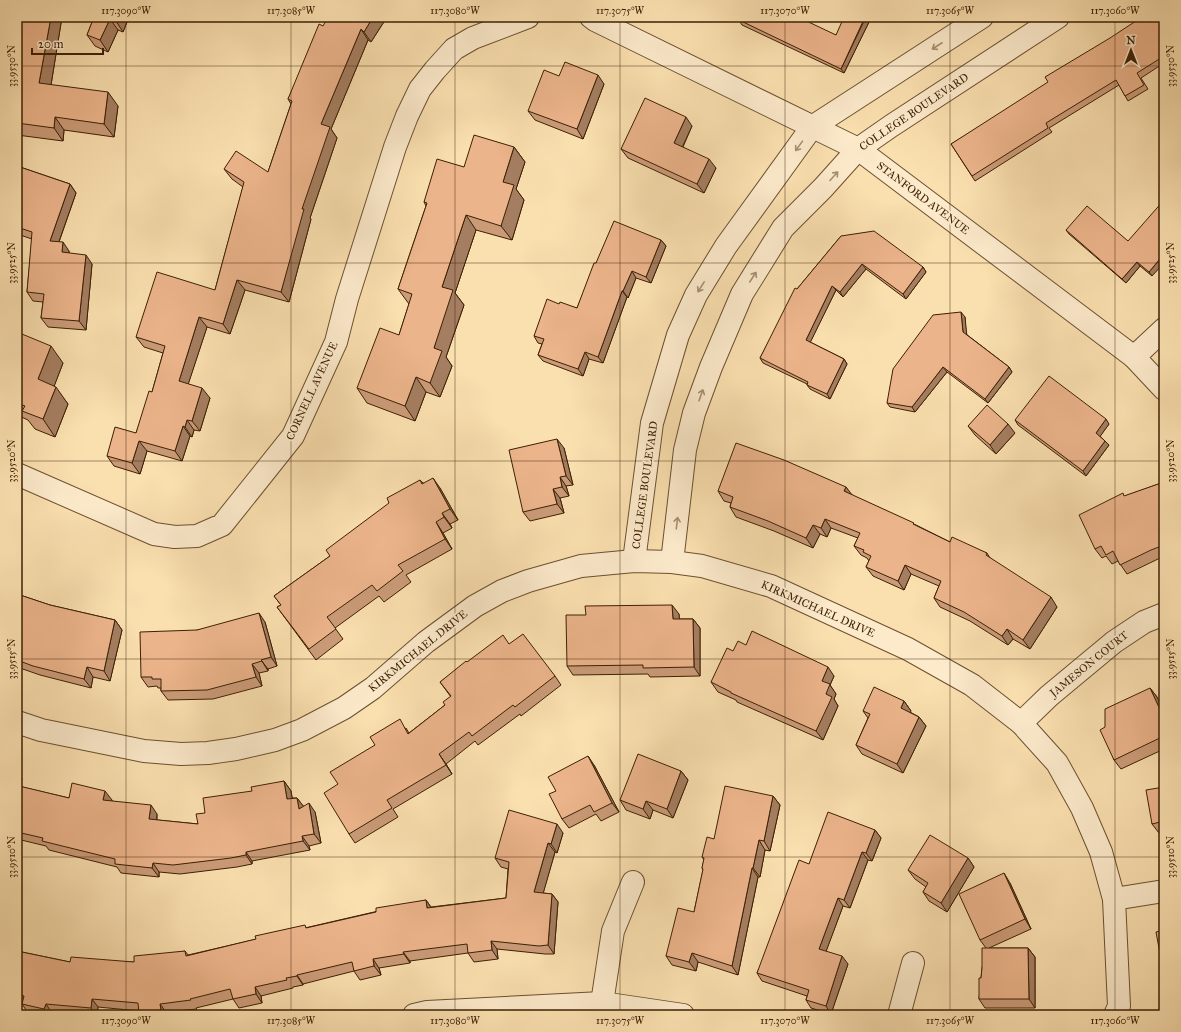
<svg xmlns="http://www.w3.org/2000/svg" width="1181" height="1032" viewBox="0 0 1181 1032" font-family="'IM FELL Great Primer',serif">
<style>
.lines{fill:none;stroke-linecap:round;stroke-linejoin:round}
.street-casing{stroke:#6c5030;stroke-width:24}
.street{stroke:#fceacb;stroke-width:22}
.wall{fill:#cb9b78;stroke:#3c2005}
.shaded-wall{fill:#a57e61;stroke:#3c2005}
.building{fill:#ecb48b;stroke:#3c2005}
.oneway{stroke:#a68f72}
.ticks{fill:none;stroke:#3c2005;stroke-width:1;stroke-opacity:0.45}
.labels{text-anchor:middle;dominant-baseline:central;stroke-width:3.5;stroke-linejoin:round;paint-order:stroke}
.street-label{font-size:11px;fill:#3c2005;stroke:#fceacb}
.neatline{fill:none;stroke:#3c2005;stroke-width:1.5}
.ticks-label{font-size:10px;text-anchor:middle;fill:#3c2005}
</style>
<rect width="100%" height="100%" fill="#fadfaf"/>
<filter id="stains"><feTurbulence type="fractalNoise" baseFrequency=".005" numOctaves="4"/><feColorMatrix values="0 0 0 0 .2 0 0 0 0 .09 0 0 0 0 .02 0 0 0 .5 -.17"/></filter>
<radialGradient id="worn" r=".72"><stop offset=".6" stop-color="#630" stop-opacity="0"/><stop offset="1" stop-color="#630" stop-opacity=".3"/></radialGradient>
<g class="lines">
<!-- street casing -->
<g class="street-casing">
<g id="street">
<path d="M591 17 595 20 858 149 1134 357 1164 389"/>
<path d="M1134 357 1164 329"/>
<path d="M17 474 154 534 175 537 197 536 222 525 293 436 336 342 347 299 395 147 407 116 420 89 435 70 454 49 473 38 528 17"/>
<path d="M634 561 652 423 678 335 696 295 726 246 812 127 982 17"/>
<path d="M672 562 685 450 694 413 711 367 742 294 783 228 823 188 858 149 891 126 1058 17"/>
<path d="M17 722 41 730 144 751 181 754 208 753 236 749 275 740 302 730 344 708 373 688 426 642 475 606 502 591 528 581 581 566 634 561 672 562 702 566 771 586 908 649 972 685 1021 723 1057 763 1082 808 1101 852 1114 899 1119 1006 1115 1015"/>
<path d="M1021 723 1049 696 1114 642 1144 622 1164 614"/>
<path d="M1114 899 1164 891"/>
<path d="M602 1003 613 931 633 882"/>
<path d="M414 1015 427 1012 602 1003 683 1015"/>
<path d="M899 1015 913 963"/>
</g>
</g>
<!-- street -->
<use href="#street" class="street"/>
</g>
<!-- wall -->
<g class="wall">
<path d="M17 17H62L51 85 118 106 114 137 64 130 63 141 17 135Z"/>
<path d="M94 17H129L123 32 118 30 108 52 95 46 87 35Z"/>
<path d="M387 17 371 42 368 40 331 129 337 138 310 218 311 219 289 302 245 290 230 334 207 327 188 384 210 398 200 431 194 430 192 437 190 436 182 461 147 451 140 474 114 466 107 456 136 433 152 392 163 353 144 347 136 337 215 290 243 187 232 179 224 169 268 172 291 104 288 99 323 26Z"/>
<path d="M866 17 869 22 844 73 742 25 739 20 836 35Z"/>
<path d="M1164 17V63L1141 78 1148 89 1128 101 1119 85 1049 128 1052 132 975 181 951 144Z"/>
<path d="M559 76 604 84 583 139 535 120 528 111Z"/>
<path d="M692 126 683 147 716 168 704 193 628 158 621 149Z"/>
<path d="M514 147 525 162 516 189 524 200 512 240 476 230 455 293 464 305 446 357 452 366 440 397 426 392 415 421 367 403 357 388 399 335 409 304 398 289 426 206 424 202 464 167Z"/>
<path d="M17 166 70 184 76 193 59 242 69 251V253L92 264 86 330 48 327 41 318 43 302 33 301 27 292 32 239 17 234Z"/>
<path d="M1066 230 1128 241 1152 276 1140 266 1126 283 1069 234Z"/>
<path d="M841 236 923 267 926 272 906 299 866 269 843 297 836 290 810 342 844 359 847 364 830 399 810 389 807 385V384L763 363 760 358 797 289Z"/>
<path d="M661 240 666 246 651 283 636 278 628 298 627 297 603 363 589 359 583 376 543 361 538 355 542 344 538 343 534 336 559 304 577 308 596 263Z"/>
<path d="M965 317 966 334 1009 367 1012 372 988 403 947 372 915 412 890 407 887 403Z"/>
<path d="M17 332 63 363 54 386 68 404 55 437 35 429 28 420 17 415Z"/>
<path d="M1015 420 1109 424 1100 436 1109 445 1086 476 1018 425Z"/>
<path d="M968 426 1015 433 996 454 975 435Z"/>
<path d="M564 448 573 485 566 486 569 496 560 498 564 513 530 521 523 512Z"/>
<path d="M420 480 423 483 440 488 458 520 450 524 452 528 443 533 452 549 406 575 411 582 384 602 379 596 335 628 343 639 316 660 277 607 281 605 274 596 330 556Z"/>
<path d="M1164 482V557L1158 559 1127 574 1118 561 1112 564 1106 556 1102 558 1095 549 1125 496Z"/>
<path d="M846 487 851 495 916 525 950 542 987 553 990 558 1057 607 1030 649 1013 639 1008 645 970 621 940 607 934 598 939 586 911 574 904 590 873 576 866 567 869 561 867 558 861 555 854 546 858 538 831 528 827 537 820 534 813 548 774 531 736 517 730 507 731 503 724 501 718 491Z"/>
<path d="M17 594 50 605 115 620 122 630 110 681 93 677 91 688 40 675 17 667Z"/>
<path d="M679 614V619H693L700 628V676L650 677 648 674 573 675 567 666Z"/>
<path d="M265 622 277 666 268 669V671L259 673 262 686 213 699 168 700 161 691V688H158L157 686 148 687 141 677 197 630Z"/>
<path d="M509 644 555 676 561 685 521 716 520 714 478 745 475 741 446 764 452 774 393 809 398 817 355 843 349 834 338 784 375 745 406 728 409 733 445 705 451 697 440 682 467 662Z"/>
<path d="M746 645 834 676 830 685 836 694 834 699 838 706 823 740 737 702 736 700 718 692 711 682Z"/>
<path d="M1150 688 1157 697 1164 713V749L1121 769 1114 760 1105 727Z"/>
<path d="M904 701 911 711 910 712 919 717 926 726 903 773 862 754 856 745 868 718 863 711Z"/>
<path d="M594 765 619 812 601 821 596 814 569 828 562 819 556 791Z"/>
<path d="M681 771 688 780 673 818 653 810 650 819 626 810 620 800Z"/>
<path d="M17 772 22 779 20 784 22 787 69 798 112 800V801L157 814V820L198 824 205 813 252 791 284 781 291 791 292 798H297L303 806 315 812 321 843 309 846 310 850 252 861V864L237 867 180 874 159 872V877L121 873 117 867 49 850 46 846 17 839Z"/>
<path d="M1164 787V832L1159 833 1152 824Z"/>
<path d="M773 796 780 805 770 851 765 850 760 877H758L738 975 698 962 696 971 672 965 666 956 694 912 703 870 702 868 704 860 702 857 714 839Z"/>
<path d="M875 830 881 838 872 861 868 860 850 908 843 906 826 951 848 964 831 1014 811 1008 806 1000 807 996 762 981 757 973 809 864Z"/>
<path d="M563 833 557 853 555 852 543 893 552 894 558 902 554 954H545L497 949 498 959 474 962 468 953 410 961V963L379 968 381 975 360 980 354 971 303 984V985L293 987V988L261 996 262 1003 239 1008 233 999 196 1008 197 1009 166 1012V1015H141L139 1013V1011L98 1007 97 1015H75L52 1013 51 1015H39L28 1013 22 1004V1003L17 1002V951L70 962H134L185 951 188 955 426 900 431 907 506 898 508 869 501 867 495 858Z"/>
<path d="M968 858 974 867 947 912 929 901 923 892 926 887 915 879 908 870Z"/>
<path d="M1010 883 1031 929 989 948H1028L1035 957V1008H985L979 999 982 968 986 948 980 940Z"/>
</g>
<!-- shaded-wall -->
<g class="shaded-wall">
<path d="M51 17H62L49 97 39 83Z"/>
<path d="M117 17H129L123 32 116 21Z"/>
<path d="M373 17H387L371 42 364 32Z"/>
<path d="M866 17 869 22 844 73 841 69Z"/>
<path d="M110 19 118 30 108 52 100 40Z"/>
<path d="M361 29 368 40 331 129 337 138 310 218 311 219 289 302 281 292 302 209 321 124Z"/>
<path d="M598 75 604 84 583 139 577 129Z"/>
<path d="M108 92 118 106 114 137 104 124Z"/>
<path d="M55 117 64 130 63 141 54 128Z"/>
<path d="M686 117 692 126 680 152 674 143Z"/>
<path d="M514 147 525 162 516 189 524 200 512 240 501 226 503 182Z"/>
<path d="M709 159 716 168 704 193 697 184Z"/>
<path d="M70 184 76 193 56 250 50 241Z"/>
<path d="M466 215 476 230 455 293 464 305 446 357 452 366 440 397 430 383 442 287Z"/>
<path d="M661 240 666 246 651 283 646 277Z"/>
<path d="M63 242 69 251 68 261 62 252Z"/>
<path d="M1164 254V263L1152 276 1149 272Z"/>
<path d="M86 255 92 264 86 330 79 321Z"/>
<path d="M1137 262 1140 266 1126 283 1122 279Z"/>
<path d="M862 264 866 269 843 297 840 292Z"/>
<path d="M923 267 926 272 906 299 903 294Z"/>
<path d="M632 271 636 278 628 298 623 291Z"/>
<path d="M237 280 245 290 230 334 223 324Z"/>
<path d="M832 286 836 290 809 345 806 340Z"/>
<path d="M622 291 627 297 603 363 598 357Z"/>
<path d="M961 312 965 317 967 337 963 332Z"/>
<path d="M199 317 207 327 186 391 179 381Z"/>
<path d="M51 346 63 363 50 397 38 379Z"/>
<path d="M585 352 589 359 583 376 578 369Z"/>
<path d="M844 359 847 364 830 399 827 394Z"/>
<path d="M943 367 947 372 915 412 912 407Z"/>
<path d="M1009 367 1012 372 988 403 985 399Z"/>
<path d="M416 377 426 392 415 421 405 406Z"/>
<path d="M56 387 68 404 55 437 43 419Z"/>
<path d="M202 388 210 398 200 431 192 421Z"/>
<path d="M1106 419 1109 424 1099 438 1096 433Z"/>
<path d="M187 420 194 430 192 437 185 427Z"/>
<path d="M1008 424 1015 433 996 454 990 445Z"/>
<path d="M183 426 190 436 182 461 175 451Z"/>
<path d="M557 439 564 448 573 485 566 476Z"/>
<path d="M139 441 147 451 140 474 132 463Z"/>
<path d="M1105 441 1109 445 1086 476 1083 471Z"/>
<path d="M560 477 566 486 569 496 562 487Z"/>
<path d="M433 478 440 488 458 520 450 509Z"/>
<path d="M846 487 853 496 844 491Z"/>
<path d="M553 489 560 498 564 513 557 504Z"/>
<path d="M442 513 450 524 452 528 444 517Z"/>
<path d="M825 519 831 528 827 537 821 528Z"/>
<path d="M436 522 443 533 452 549 445 539Z"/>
<path d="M813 525 820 534 813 548 806 538Z"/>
<path d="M905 565 911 574 904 590 898 581Z"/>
<path d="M1051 597 1057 607 1030 649 1023 640Z"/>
<path d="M672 605 679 614 680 628 673 619Z"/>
<path d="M259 613 265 622 277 666 271 657Z"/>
<path d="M693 619 700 628V676L694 667Z"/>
<path d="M115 620 122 630 110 681 104 671Z"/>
<path d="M1007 629 1013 639 1008 645 1002 636Z"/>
<path d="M261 660 268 669V671L262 661Z"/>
<path d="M252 664 259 673 262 686 256 677Z"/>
<path d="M87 667 93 677 91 688 84 679Z"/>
<path d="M828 667 834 676 830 685 836 694 834 699 838 706 823 740 816 731 826 694 822 681Z"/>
<path d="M1150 688 1157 697 1164 713V718Z"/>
<path d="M904 701 911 711 908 717 901 708Z"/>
<path d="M919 717 926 726 903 773 897 764Z"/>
<path d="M439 754 446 764 452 774 446 765Z"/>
<path d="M588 756 594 765 619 812 612 803Z"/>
<path d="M681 771 688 780 673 818 667 809Z"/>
<path d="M17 772 22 779 20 784 27 793 17 789Z"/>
<path d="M284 781 291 791 294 808 287 799Z"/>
<path d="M105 791 112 800 110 809 103 800Z"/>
<path d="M773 796 780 805 770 851 764 841Z"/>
<path d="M297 798 304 807 299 809Z"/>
<path d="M646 801 653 810 650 819 643 809Z"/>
<path d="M309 803 315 812 321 843 314 834Z"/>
<path d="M151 805 157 814 156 828 149 819Z"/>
<path d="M557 824 563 833 557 853 551 844Z"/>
<path d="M875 830 881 838 872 861 866 853Z"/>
<path d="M302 836 309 846 310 850 303 841Z"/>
<path d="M759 840 765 850 760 877 753 868Z"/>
<path d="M548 843 555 852 541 901 534 892Z"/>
<path d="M246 852 252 861V864L246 855Z"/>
<path d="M862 852 868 860 850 908 844 900Z"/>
<path d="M968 858 974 867 947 912 941 903Z"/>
<path d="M153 863 159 872V877L152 868Z"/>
<path d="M752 868 758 877 738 975 732 966Z"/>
<path d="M1004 873 1010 883 1031 929 1025 919Z"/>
<path d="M552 894 558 902 554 954 548 945Z"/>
<path d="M838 898 843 906 824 957 819 949Z"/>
<path d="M426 900 432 909 427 908Z"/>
<path d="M491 941 497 949 498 959 492 950Z"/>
<path d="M1028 948 1035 957V1008L1029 999Z"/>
<path d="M403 952 410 961V963L404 954Z"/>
<path d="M692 953 698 962 696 971 689 962Z"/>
<path d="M842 956 848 964 831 1014 826 1006Z"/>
<path d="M373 959 379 968 381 975 374 966Z"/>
<path d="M297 975 303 984V985L297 976Z"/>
<path d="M255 987 261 996 262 1003 256 994Z"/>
<path d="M92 999 98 1007 97 1015H95L91 1008Z"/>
<path d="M46 1004 52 1013 51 1015H49L44 1009Z"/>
<path d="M160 1004 166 1012V1015H164L161 1010Z"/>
</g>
<!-- building -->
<g class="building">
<path d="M17 17H51L39 83 108 92 104 124 55 117 54 128 17 123Z"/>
<path d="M94 17H117L116 21 110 19 100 40 87 35Z"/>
<path d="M328 17H373L364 32 361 29 321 124 330 127 302 209H304L281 292 237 280 223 324 199 317 179 381 202 388 192 421 187 420 185 427 183 426 175 451 139 441 132 463 107 456 115 427 136 433 149 391 152 392 165 346 136 337 157 272 215 290 244 182 224 169 236 151 268 172 292 101 288 99 319 24 323 26Z"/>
<path d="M740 17H798L836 35 844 17H865L841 69 739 20Z"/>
<path d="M1142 17H1164V56L1137 73 1144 85 1125 96 1116 80 1046 123 1048 128 972 176 951 144 1048 82 1045 77 1110 38Z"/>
<path d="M565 62 598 75 577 129 528 111 544 70 559 76Z"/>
<path d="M645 98 686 117 674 143 709 159 697 184 621 149Z"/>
<path d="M474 135 514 147 503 182 514 185 501 226 466 215 442 287 453 290 434 348 442 351 430 383 416 377 405 406 357 388 380 328 399 335 412 294 398 289 427 203 424 202 437 159 464 167Z"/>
<path d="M17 166 70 184 50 241 63 242 62 252 86 255 79 321 41 318 44 294 27 292 32 232 17 227Z"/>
<path d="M1164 200V254L1149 272 1137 262 1122 279 1066 230 1087 206 1128 241Z"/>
<path d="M614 221 661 240 646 277 632 271 623 291H622L598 357 585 352 578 369 538 355 544 339 534 336 547 299 559 304 560 302 577 308 594 263H596Z"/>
<path d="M874 231 923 267 903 294 862 264 840 292 832 286 806 340 844 359 827 394 807 385 808 382 760 358 795 288 797 289 841 236Z"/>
<path d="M961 312 963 332 1009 367 985 399 943 367 912 407 887 403 893 369 933 315Z"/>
<path d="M17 332 51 346 38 379 56 387 43 419 22 411 25 406 17 403Z"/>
<path d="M1049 376 1106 419 1096 433 1105 441 1083 471 1015 420Z"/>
<path d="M987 405 1008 424 990 445 968 426Z"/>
<path d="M557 439 566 476 560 477 562 487 553 489 557 504 523 512 509 450Z"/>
<path d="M736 443 784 460 846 487 844 491 914 523 913 524 950 542 952 537 987 553 986 555 1051 597 1023 640 1007 629 1002 636 964 612 934 598 941 581 905 565 898 581 866 567 871 556 863 552 864 550 854 546 860 533 825 519 821 528 813 525 806 538 768 521 730 507 733 497 718 491Z"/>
<path d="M433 478 450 509 442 513 444 517 436 522 445 539 398 565 403 571 377 591 372 585 327 617 336 629 309 649 277 607 281 605 274 596 330 556 326 550 389 503 387 498 420 480 422 484Z"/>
<path d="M1164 482V545L1151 550 1120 565 1113 551 1106 555 1101 546 1095 549 1079 515 1123 493 1124 496Z"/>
<path d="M17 594 50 605 115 620 104 671 87 667 84 679 33 666 17 660Z"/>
<path d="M672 605 673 619H693L694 667 643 668V665L567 666 566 615H586L585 606Z"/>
<path d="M259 613 271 657 261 660 262 661 252 664 256 677 207 690 161 691V679H152V677H141L140 632 197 630Z"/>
<path d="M752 631 828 667 822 681 830 684 826 694 832 697 816 731 731 693V692L711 682 727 648 733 651 738 641 746 645Z"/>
<path d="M523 634 555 676 515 707 513 705 472 736 469 732 439 754 446 765 387 800 392 808 349 834 324 793 338 784 330 772 375 745 370 737 400 719 408 734 445 705 443 702 451 696 440 682 466 661 467 662 503 635 509 644Z"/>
<path d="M874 687 904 701 901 708 919 717 897 764 856 745 870 714 863 711Z"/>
<path d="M1150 688 1164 718V736L1114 760 1100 730 1105 727V709Z"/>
<path d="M638 754 681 771 667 809 646 801 643 809 620 800Z"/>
<path d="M588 756 612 803 594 812 590 805 562 819 549 794 556 791 548 777Z"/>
<path d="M284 781 287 799 297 798 299 809 309 803 314 834 302 836 303 841 246 852V855L231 858 173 865 153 863 152 868 115 864V859L42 841 43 838 17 832V783L20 784 19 786 69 798 72 783 105 791 103 800 151 805 149 819 198 824 196 814 205 813 203 798 252 791 251 787Z"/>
<path d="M725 786 773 796 764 841 759 840 753 868H752L732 966 692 953 689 962 666 956 678 908 694 912 703 869 702 868 704 858 702 857 707 837 714 839Z"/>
<path d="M1164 787V821L1152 824 1146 790Z"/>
<path d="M509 810 557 824 551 844 548 843 534 892 552 894 548 945 539 946 491 941 492 950 468 953 467 944 403 952 404 954 373 959 374 966 354 971 352 962 297 975V976L286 978 287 980 255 987 256 994 233 999 230 989 190 999 191 1000 160 1004 161 1010 139 1013 138 1003 92 999 91 1008 46 1004 44 1009 22 1004 24 996 17 994V951L70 962 71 957 134 962V956L185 951 186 956 256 939 255 936 305 925 306 928 376 912V908L426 900 427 908 506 898 509 862 495 858Z"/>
<path d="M828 812 875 830 866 853 862 852 844 900 838 898 819 949 842 956 826 1006 806 1000 809 990 757 973 799 860 809 864Z"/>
<path d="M930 835 968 858 941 903 923 892 928 883 908 870Z"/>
<path d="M1004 873 1025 919 980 940 959 894Z"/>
<path d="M1164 930V975L1156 932Z"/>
<path d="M982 948H1028L1029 999H979V978H981L982 968Z"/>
<path d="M951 1010 961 1015H949Z"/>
</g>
<!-- one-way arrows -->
<defs><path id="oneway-shaft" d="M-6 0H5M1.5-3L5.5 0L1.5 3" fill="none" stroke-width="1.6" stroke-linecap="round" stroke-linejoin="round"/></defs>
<g class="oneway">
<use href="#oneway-shaft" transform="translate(937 46) rotate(147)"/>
<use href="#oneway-shaft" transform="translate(799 146) rotate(126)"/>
<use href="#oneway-shaft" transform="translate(834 176) rotate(-48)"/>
<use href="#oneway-shaft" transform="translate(753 277) rotate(-57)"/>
<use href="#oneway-shaft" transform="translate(701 287) rotate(122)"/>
<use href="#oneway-shaft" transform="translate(701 395) rotate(-71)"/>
<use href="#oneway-shaft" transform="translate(677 523) rotate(-83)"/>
</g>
<!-- ticks -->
<path class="ticks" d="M126 17V1015M291 17V1015M455 17V1015M620 17V1015M785 17V1015M950 17V1015M1115 17V1015M17 66H1164M17 263H1164M17 461H1164M17 659H1164M17 857H1164"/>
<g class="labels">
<!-- street labels -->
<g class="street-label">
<text transform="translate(914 112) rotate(-34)">COLLEGE BOULEVARD</text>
<text transform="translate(923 198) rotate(37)">STANFORD AVENUE</text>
<text transform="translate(312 391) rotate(-65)">CORNELL AVENUE</text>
<text transform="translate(645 485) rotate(-82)">COLLEGE BOULEVARD</text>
<text transform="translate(818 609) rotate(24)">KIRKMICHAEL DRIVE</text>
<text transform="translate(418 651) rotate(-39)">KIRKMICHAEL DRIVE</text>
<text transform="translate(1089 664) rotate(-39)">JAMESON COURT</text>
</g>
</g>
<!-- margin -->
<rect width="1181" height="1032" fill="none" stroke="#fadfaf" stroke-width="44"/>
<!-- north arrow -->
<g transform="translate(1131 50)" stroke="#fceacb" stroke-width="3" paint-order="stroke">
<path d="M0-3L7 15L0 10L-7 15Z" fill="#3c2005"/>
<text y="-6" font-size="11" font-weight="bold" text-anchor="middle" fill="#3c2005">N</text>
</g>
<!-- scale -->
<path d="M32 48v6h71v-6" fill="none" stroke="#3c2005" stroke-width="2"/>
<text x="38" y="48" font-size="12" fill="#3c2005" stroke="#fceacb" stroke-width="3" paint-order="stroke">20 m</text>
<rect x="22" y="22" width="1137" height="988" class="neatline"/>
<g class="ticks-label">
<text x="126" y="14">117.3090°W</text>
<text x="291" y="14">117.3085°W</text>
<text x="455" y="14">117.3080°W</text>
<text x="620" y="14">117.3075°W</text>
<text x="785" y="14">117.3070°W</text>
<text x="950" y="14">117.3065°W</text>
<text x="1115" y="14">117.3060°W</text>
<text transform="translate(11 66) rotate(-90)" y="4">33.9530°N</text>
<text transform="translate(1170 66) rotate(-90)" y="4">33.9530°N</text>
<text transform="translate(11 263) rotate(-90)" y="4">33.9525°N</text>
<text transform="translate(1170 263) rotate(-90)" y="4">33.9525°N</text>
<text transform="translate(11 461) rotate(-90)" y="4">33.9520°N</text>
<text transform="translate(1170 461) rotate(-90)" y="4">33.9520°N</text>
<text transform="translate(11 659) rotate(-90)" y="4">33.9515°N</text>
<text transform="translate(1170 659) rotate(-90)" y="4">33.9515°N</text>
<text transform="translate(11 857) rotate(-90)" y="4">33.9510°N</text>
<text transform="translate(1170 857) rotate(-90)" y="4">33.9510°N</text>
<text x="126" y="1024">117.3090°W</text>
<text x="291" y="1024">117.3085°W</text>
<text x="455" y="1024">117.3080°W</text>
<text x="620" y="1024">117.3075°W</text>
<text x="785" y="1024">117.3070°W</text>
<text x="950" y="1024">117.3065°W</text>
<text x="1115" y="1024">117.3060°W</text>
</g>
<rect width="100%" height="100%" filter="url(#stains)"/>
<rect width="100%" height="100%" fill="url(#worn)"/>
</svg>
